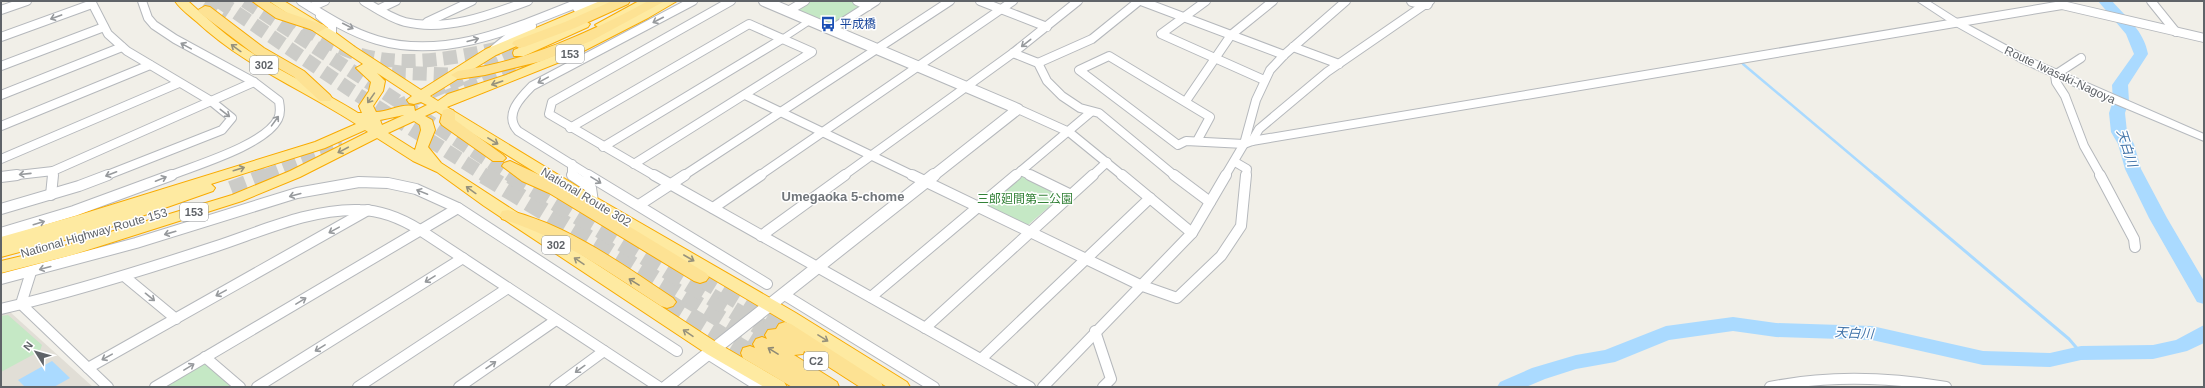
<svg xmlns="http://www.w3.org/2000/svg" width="2205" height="388" viewBox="0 0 2205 388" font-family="Arial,'Noto Sans JP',sans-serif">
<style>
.education{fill:#e1ded6}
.green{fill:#c5e8c5}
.water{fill:#aadaff}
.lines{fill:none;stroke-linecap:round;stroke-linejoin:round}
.stream-far1{stroke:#aadaff;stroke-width:2.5}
.stream{stroke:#aadaff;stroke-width:3}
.river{fill:#aadaff;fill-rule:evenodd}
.trunk-tunnel-far1{stroke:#ccccc8;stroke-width:14;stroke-dasharray:14 6;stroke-linecap:butt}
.trunk-tunnel{stroke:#ccccc8;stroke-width:16;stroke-dasharray:16 8;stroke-linecap:butt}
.motorway-tunnel-far1{stroke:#ccccc8;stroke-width:14;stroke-dasharray:14 7;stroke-linecap:butt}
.motorway-tunnel{stroke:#ccccc8;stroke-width:18;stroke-dasharray:18 8;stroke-linecap:butt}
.pedestrian-casing{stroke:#b5b8bc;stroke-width:8}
.minor-far1-casing{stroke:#b5b8bc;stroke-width:10}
.minor-casing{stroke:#b5b8bc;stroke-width:12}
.tertiary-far1-casing{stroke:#b5b8bc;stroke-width:12}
.tertiary-casing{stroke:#b5b8bc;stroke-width:14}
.secondary-casing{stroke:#b6babf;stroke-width:2}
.trunk-casing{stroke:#f9ab00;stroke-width:2}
.motorway-casing{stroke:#f9ab00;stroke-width:2}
.pedestrian{stroke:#fff;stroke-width:6}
.minor-far1{stroke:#fff;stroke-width:8}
.minor{stroke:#fff;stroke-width:10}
.tertiary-far1{stroke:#fff;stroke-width:10}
.tertiary{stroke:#fff;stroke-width:12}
.secondary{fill:#fff;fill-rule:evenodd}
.trunk{fill:#feeaa1;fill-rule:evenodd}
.motorway{fill:#fde293;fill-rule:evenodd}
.oneway{stroke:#979a9d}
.oneway2{stroke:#97927c}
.oneway3{stroke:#8e8975}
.labels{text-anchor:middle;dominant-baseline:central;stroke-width:3;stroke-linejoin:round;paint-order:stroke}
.shield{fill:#fff;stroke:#8f9295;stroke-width:1}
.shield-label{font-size:11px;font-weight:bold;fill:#5f6368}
.transit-label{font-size:12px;fill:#164399;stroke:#fff;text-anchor:start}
.street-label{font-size:12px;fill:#5f6368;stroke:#fff}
.park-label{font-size:12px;fill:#348238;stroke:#fff}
.water-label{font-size:13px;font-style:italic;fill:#4174aa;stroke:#fff}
.neighbourhood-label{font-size:13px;font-weight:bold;fill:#70757a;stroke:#fff}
</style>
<rect width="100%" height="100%" fill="#f1efe8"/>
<!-- education -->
<path class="education" d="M10 312 93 387H1V314Z"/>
<!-- green -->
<g class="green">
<path d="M807 1H854L863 5 830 26 792 10Z"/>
<path d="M1021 174 1064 194 1028 225 985 205Z"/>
<path d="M8 315 42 345 40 351 1 372V316Z"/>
<path d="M207 363 234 387H161L200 364Z"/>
</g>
<!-- water -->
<path class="water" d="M52 361 70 378 54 387H25L18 380Z"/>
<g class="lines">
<!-- stream-far1 -->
<path class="stream-far1" d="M1743 64 1876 176"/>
<!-- stream -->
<path class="stream" d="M1875 175 2069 339 2081 353"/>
<!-- river -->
<g class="river">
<path d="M2098 1H2112C2127 18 2144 31 2148 54L2128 85 2129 101 2125 113 2127 132 2134 144 2141 169 2167 218 2204 281V304L2197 302 2149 218 2125 169 2118 144 2111 132 2109 113 2113 101 2112 85 2134 54 2126 34Z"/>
<path d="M1733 317 1776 323 1872 326 1983 351 2050 353 2081 346 2153 345 2176 340 2204 325V343L2187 351 2153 359 2081 360 2050 367 1983 365 1872 340 1776 337 1733 331 1669 340 1615 362 1576 369 1545 379 1526 387H1497L1500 382 1532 368 1576 355 1605 350 1666 326Z"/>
</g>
<!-- trunk-tunnel-far1 -->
<g class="trunk-tunnel-far1">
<path d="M447 97 529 61"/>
<path d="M376 116 519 53"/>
<path d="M265 176 343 146"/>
</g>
<!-- trunk-tunnel -->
<path class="trunk-tunnel" d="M231 189 267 175"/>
<!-- motorway-tunnel-far1 -->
<g class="motorway-tunnel-far1">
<path d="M206 1 227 15"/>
<path d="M219 1 352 91 486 176"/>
<path d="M245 1 512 176"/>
<path d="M271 1C348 70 403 70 500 48"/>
<path d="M371 69 405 73 458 75"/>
</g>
<!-- motorway-tunnel -->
<g class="motorway-tunnel">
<path d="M484 175 762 344"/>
<path d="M511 175 774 335"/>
<path d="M700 277 785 329"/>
<path d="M667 302 750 353"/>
</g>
<!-- pedestrian casing -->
<g class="pedestrian-casing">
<path id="pedestrian" d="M782 39 811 20"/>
</g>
<!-- minor-far1 casing -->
<g class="minor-far1-casing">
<g id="minor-far1">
<path d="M91 1 108 34 127 51 211 101 232 118 222 130 105 176"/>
<path d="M142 1 148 18 154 25 175 39 254 82 279 101C280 107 281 113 278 119 265 145 196 165 169 176"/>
<path d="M301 1C325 16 350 32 377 40 447 61 519 26 583 1"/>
<path d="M364 1C377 9 390 18 405 22 446 32 490 15 528 1"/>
<path d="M857 1 868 6"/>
<path d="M980 1 1047 27"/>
<path d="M1141 1 1284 55"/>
<path d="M1206 1 1161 34 1264 80"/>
<path d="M2151 1 2176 32"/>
<path d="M311 7 325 1"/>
<path d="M577 8 595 1"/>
<path d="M379 9 396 1"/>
<path d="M1 10 27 1"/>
<path d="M788 11 805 1"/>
<path d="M320 16 332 26V36"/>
<path d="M427 22 472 1"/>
<path d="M832 29 876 1"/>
<path d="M1 37 92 4"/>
<path d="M1293 47 1339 64"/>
<path d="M494 49 510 36 532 26"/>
<path d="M1013 53 1038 63 1047 81 1062 96 1080 108 1099 113 1175 176"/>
<path d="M2081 58 2055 75 2056 82 2065 96 2084 146 2101 176"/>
<path d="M1038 63 1092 39 1139 1"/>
<path d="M1 66 104 27"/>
<path d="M1 95 122 47"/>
<path d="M745 95 914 176"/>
<path d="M1186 101 1231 35 1273 1"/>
<path d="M1018 109 1069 132 1123 176"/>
<path d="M1 126 150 65"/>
<path d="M570 128 749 24 812 52 634 164"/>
<path d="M1197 141 1210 117 1109 56 1079 70 1178 145 1186 141 1244 144 1252 141 2062 5 2204 38"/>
<path d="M1252 141 1259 129 1327 72 1430 1"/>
<path d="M603 147 782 39"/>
<path d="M1 159 179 83"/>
<path d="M1235 162 1247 169 1246 176"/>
<path d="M572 164V176"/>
<path d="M53 171 254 82"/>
<path d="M1021 171 1032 176"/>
<path d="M9 176 53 171V176"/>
<path d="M590 176 518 131C503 115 521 97 532 86L693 1"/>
<path d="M655 176 549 114 552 102 731 1"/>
<path d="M683 176 950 1"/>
<path d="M759 176 1013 1"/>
<path d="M843 176 1013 53 1078 1"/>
<path d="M1015 176 1091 112"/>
<path d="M1092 176 1107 162"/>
<path d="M1225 176 1244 144 1256 100 1270 70 1284 55 1346 1"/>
</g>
</g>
<!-- minor casing -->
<g class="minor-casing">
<g id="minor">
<path d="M572 175 591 188 593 202"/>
<path d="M588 175 767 284"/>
<path d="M654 175 1030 387"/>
<path d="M912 175 1140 285 1177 298 1221 256 1241 226 1246 175"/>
<path d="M1030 175 1071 195"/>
<path d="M1122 175 1192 233"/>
<path d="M1174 175 1210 202"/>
<path d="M2100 175 2134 239 2135 247"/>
<path d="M1 177 17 175"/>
<path d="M51 195 53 175"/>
<path d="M639 205 685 175"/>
<path d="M713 208 761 175"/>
<path d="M1 209 79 186 108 175"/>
<path d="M1 233 74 211 172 175"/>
<path d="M761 236 845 175"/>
<path d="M31 272 21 304 108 387"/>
<path d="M124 276 176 319"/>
<path d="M1 279 136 243 297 193 359 182 388 183 416 189 458 208 677 351"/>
<path d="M783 294 934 387"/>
<path d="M871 297 1016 175"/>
<path d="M1 309C73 292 144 270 214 247 260 232 311 208 360 210 382 210 402 219 420 230L659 387"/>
<path d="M925 328 1093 175"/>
<path d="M1095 331 1111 379 1103 387"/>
<path d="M711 356 760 387"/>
<path d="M205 357 240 387"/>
<path d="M981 359 1150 198"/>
<path d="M88 368 368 210"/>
<path d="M155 387 458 208"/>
<path d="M257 387 463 258"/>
<path d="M358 387 508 288"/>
<path d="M459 387 556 320"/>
<path d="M555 387 604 351"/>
<path d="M1043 387 1192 233 1226 175"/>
<path d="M1770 387C1829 375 1887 377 1946 387"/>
</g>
</g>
<!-- tertiary-far1 casing -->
<g class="tertiary-far1-casing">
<g id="tertiary-far1">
<path d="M764 1 1018 109 933 176"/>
<path d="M1412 1 1427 4"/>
</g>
</g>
<!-- tertiary casing -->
<g class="tertiary-casing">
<path id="tertiary" d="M666 387 934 175"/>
</g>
<!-- secondary casing -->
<g class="secondary-casing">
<path id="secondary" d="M1917 1H1929L1959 20 2028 57 2204 134V141L2092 94 2020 62 1952 24Z"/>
</g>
<!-- trunk casing -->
<g class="trunk-casing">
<g id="trunk">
<path d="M175 1H188C208 19 227 37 249 51 284 74 323 91 358 113H362L359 106 369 91 371 82 356 68 363 64 269 1H284L336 33 355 47 421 90 486 49 600 1H616L614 4 496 55 430 96 438 101 448 94 506 75 560 53 662 1H677L648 18 570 58 447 107 585 191 796 313 907 382 910 387H887L784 321 575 197 436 111 425 116 432 120 435 130 428 147 441 163 719 344 784 382 787 387H764L707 354 484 206 437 172 413 161 377 138 300 177 242 201 72 255 1 273V261L64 246 232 195 290 171 368 132 365 130 325 148 211 184 215 188 213 191 102 230 1 257V237L79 215 315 142 356 124C303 90 243 65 197 22 190 16 180 9 175 1ZM377 73 412 96 407 100 409 103 414 104 421 102 427 105 415 111 414 106C402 103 388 112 376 112L373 106 383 91 385 81ZM404 115 382 125 380 120ZM414 121 420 125 421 130 415 150 388 133Z"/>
<path d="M639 1H655L605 28 601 29 595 25Z"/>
<path d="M584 20 590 24 588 27 524 56H514L513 53 514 50Z"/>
</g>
</g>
<!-- motorway casing -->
<g class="motorway-casing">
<g id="motorway">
<path d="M252 1H268L286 12 324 25 326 28 319 32 276 18Z"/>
<path d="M612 1H630L628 4 575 28 524 47 519 48 512 44 514 41 565 22Z"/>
<path d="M648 1H665L591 41 542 61 485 75 458 79 451 75 458 71C527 61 587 34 648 1Z"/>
<path d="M205 6 210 7 264 48 304 71 330 95 332 98 330 101H320L294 77 254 54 200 13 198 10Z"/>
<path d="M448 109 453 110 455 113V120L503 155 506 158 503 161H493L442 125 440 122 443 110Z"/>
<path d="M510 161 561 185 706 273 709 277 706 281 700 283 694 281 549 193 522 181 502 166 504 163Z"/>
<path d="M508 210C570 226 620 263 673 298L676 302 673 306 667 308 661 306C610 273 561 237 502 219L500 215 502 211Z"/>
<path d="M785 322 791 324 881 382 883 387H860L804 351 803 354 794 355 837 382 839 387H792L743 358 741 353 743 348 750 346 755 348 753 344 756 339 762 337 767 339 765 335 768 330 776 329 779 324Z"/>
</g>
</g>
<!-- pedestrian -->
<use href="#pedestrian" class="pedestrian"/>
<!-- minor-far1 -->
<use href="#minor-far1" class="minor-far1"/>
<!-- minor -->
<use href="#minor" class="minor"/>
<!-- tertiary-far1 -->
<use href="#tertiary-far1" class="tertiary-far1"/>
<!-- tertiary -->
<use href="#tertiary" class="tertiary"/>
<!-- secondary -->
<use href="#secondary" class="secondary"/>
<!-- trunk -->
<use href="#trunk" class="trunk"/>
<!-- motorway -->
<use href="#motorway" class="motorway"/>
</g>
<!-- one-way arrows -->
<defs><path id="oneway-shaft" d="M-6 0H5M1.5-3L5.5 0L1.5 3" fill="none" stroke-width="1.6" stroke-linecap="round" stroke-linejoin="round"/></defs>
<g class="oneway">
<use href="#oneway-shaft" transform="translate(56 17) rotate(160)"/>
<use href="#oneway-shaft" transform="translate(658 20) rotate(153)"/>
<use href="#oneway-shaft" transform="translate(348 26) rotate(27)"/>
<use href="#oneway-shaft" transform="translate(473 40) rotate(-15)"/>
<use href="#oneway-shaft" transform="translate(1026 43) rotate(142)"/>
<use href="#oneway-shaft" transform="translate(186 46) rotate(-151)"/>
<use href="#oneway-shaft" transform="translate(543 80) rotate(151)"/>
<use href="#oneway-shaft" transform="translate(225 113) rotate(38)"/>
<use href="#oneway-shaft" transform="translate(275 121) rotate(-54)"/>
<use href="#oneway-shaft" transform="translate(25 174) rotate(174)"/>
<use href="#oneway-shaft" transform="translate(111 174) rotate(159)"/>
<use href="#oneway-shaft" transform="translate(161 179) rotate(-22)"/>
<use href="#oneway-shaft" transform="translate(596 180) rotate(32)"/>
<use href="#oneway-shaft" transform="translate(422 192) rotate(-158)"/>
<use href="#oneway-shaft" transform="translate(295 195) rotate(165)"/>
<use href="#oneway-shaft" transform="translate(39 223) rotate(-17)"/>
<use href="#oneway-shaft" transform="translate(334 230) rotate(151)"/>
<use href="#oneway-shaft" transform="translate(170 233) rotate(164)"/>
<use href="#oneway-shaft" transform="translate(45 268) rotate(165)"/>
<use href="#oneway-shaft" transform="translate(430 279) rotate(148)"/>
<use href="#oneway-shaft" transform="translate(221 293) rotate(151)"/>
<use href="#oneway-shaft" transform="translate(150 297) rotate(39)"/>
<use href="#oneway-shaft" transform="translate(301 301) rotate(-31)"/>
<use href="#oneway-shaft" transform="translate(320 348) rotate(148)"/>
<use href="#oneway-shaft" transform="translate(107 357) rotate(151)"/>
<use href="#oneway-shaft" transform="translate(491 365) rotate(-35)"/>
<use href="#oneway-shaft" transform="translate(189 367) rotate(-31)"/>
<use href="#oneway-shaft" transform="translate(580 369) rotate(144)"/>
</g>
<g class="oneway2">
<use href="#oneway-shaft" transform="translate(236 48) rotate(-144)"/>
<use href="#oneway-shaft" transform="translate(497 83) rotate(161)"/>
<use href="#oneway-shaft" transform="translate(371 98) rotate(125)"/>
<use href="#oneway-shaft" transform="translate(493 141) rotate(31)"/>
<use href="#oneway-shaft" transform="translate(343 150) rotate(152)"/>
<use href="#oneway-shaft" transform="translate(239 169) rotate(-17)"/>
<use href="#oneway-shaft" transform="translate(471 190) rotate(-144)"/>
<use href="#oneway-shaft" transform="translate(689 258) rotate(30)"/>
<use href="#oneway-shaft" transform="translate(579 261) rotate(-146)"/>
<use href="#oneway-shaft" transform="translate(688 333) rotate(-146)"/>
<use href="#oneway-shaft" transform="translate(823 338) rotate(32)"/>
</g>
<g class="oneway3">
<use href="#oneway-shaft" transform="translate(634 282) rotate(-148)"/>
<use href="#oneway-shaft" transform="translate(773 351) rotate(-148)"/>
</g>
<!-- icons -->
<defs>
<g id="bus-bare" transform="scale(1.2)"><path d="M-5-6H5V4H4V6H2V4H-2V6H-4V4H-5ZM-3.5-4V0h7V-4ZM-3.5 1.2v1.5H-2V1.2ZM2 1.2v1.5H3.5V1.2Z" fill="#1a4fb4" stroke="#fff" stroke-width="2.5" paint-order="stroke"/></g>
</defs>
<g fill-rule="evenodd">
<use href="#bus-bare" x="828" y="24"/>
</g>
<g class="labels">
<!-- shield labels -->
<g class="shield">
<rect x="556" y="45" width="28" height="18" rx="3"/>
<rect x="250" y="56" width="28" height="18" rx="3"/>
<rect x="180" y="203" width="28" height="18" rx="3"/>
<rect x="542" y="236" width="28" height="18" rx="3"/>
<rect x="804" y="352" width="24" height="18" rx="3"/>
</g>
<g class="shield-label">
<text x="570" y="54">153</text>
<text x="264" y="65">302</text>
<text x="194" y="212">153</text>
<text x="556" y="245">302</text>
<text x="816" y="361">C2</text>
</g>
<!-- transit labels -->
<g class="transit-label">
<text x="840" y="24">平成橋</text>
</g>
<!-- street labels -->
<g class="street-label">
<text transform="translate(2060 75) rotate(25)">Route Iwasaki-Nagoya</text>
<text transform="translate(586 197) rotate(31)">National Route 302</text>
<text transform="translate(94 233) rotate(-16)">National Highway Route 153</text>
</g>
<!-- park labels -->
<g class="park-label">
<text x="1025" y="199">三郎廻間第二公園</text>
</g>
<!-- water labels -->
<g class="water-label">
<text transform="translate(2127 148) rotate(72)">天白川</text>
<text transform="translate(1854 333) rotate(3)">天白川</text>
</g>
<!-- neighbourhood labels -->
<g class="neighbourhood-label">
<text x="843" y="196">Umegaoka 5-chome</text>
</g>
</g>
<!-- border -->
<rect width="2205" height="388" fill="none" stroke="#5f6368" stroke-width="4"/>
<!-- north arrow -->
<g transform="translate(36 352) rotate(307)" stroke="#ffffff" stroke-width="3" paint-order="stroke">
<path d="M0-3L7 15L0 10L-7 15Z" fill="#5f6368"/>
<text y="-6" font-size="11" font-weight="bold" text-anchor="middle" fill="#5f6368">N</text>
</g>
</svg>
